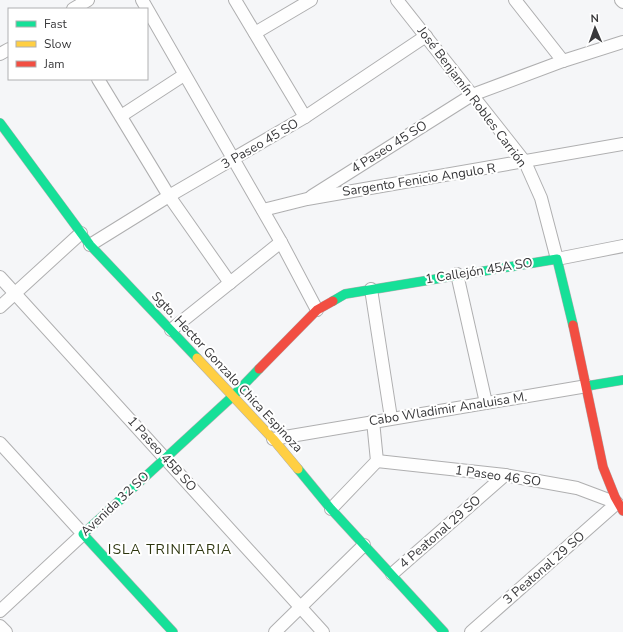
<svg xmlns="http://www.w3.org/2000/svg" width="623" height="632" viewBox="0 0 623 632" font-family="'Nunito Sans',sans-serif">
<style>
.lines{fill:none;stroke-linecap:round;stroke-linejoin:round}
.street-casing{stroke:#afafb0;stroke-width:14}
.fast-casing{stroke:#afafb0;stroke-width:10}
.slow-casing{stroke:#afafb0;stroke-width:10}
.jam-casing{stroke:#afafb0;stroke-width:10}
.street{stroke:#fefefe;stroke-width:12}
.fast{stroke:#16e098;stroke-width:9}
.slow{stroke:#ffcf43;stroke-width:9}
.jam{stroke:#f24e42;stroke-width:9}
.labels{text-anchor:middle;dominant-baseline:central;stroke-width:4;stroke-linejoin:round;paint-order:stroke}
.street-label{font-size:13px;fill:#39393b;stroke:#fff}
.neighbourhood-label{font-size:14px;letter-spacing:1px;fill:#2c350e;stroke:#fff}
</style>
<rect width="100%" height="100%" fill="#f5f6f8"/>
<g class="lines">
<!-- street casing -->
<g class="street-casing">
<g id="street">
<path d="M142 0 281 242 317 310"/>
<path d="M235 0 305 117"/>
<path d="M397 0 525 162 541 198 557 259 623 246"/>
<path d="M515 0 563 61"/>
<path d="M621 0 623 2"/>
<path d="M73 9 88 0"/>
<path d="M255 33 311 0"/>
<path d="M0 54 9 49"/>
<path d="M98 79 169 196 230 283"/>
<path d="M121 116 184 75"/>
<path d="M312 196 472 95 563 61 623 42"/>
<path d="M263 210 307 199 623 144"/>
<path d="M90 245 169 196 305 117 426 36"/>
<path d="M457 274 486 403"/>
<path d="M0 277 323 632"/>
<path d="M371 289 391 418"/>
<path d="M0 307 81 233"/>
<path d="M171 330 281 242"/>
<path d="M273 439 587 386"/>
<path d="M0 443 83 534 0 611"/>
<path d="M377 461 505 475 577 488 617 503 471 632"/>
<path d="M331 509 377 461 373 421"/>
<path d="M392 574 505 475"/>
<path d="M0 626 6 632"/>
<path d="M275 632 364 545"/>
</g>
</g>
<!-- fast casing -->
<g class="fast-casing">
<g id="fast">
<path d="M0 123 90 245 197 358"/>
<path d="M333 301 345 294 557 259 573 325"/>
<path d="M587 386 623 380"/>
<path d="M298 469 331 509 444 632"/>
<path d="M173 632 83 534 233 396 259 369"/>
</g>
</g>
<!-- slow casing -->
<g class="slow-casing">
<path id="slow" d="M197 358 273 439 298 469"/>
</g>
<!-- jam casing -->
<g class="jam-casing">
<g id="jam">
<path d="M573 325 603 467 615 497 623 511"/>
<path d="M259 369 317 310 333 301"/>
</g>
</g>
<!-- street -->
<use href="#street" class="street"/>
<!-- fast -->
<use href="#fast" class="fast"/>
<!-- slow -->
<use href="#slow" class="slow"/>
<!-- jam -->
<use href="#jam" class="jam"/>
</g>
<g class="labels">
<!-- street labels -->
<g class="street-label">
<text transform="translate(472 97) rotate(53)">José Benjamín Robles Carrión</text>
<text transform="translate(260 144) rotate(-30)">3 Paseo 45 SO</text>
<text transform="translate(389 147) rotate(-32)">4 Paseo 45 SO</text>
<text transform="translate(419 180) rotate(-9)">Sargento Fenicio Angulo R</text>
<text transform="translate(479 271) rotate(-9)">1 Callejón 45A SO</text>
<text transform="translate(227 372) rotate(47)">Sgto. Hector Gonzalo Chica Espinoza</text>
<text transform="translate(448 409) rotate(-9)">Cabo Wladimir Analuisa M.</text>
<text transform="translate(162 454) rotate(48)">1 Paseo 45B SO</text>
<text transform="translate(498 476) rotate(8)">1 Paseo 46 SO</text>
<text transform="translate(115 504) rotate(-43)">Avenida 32 SO</text>
<text transform="translate(440 532) rotate(-41)">4 Peatonal 29 SO</text>
<text transform="translate(544 568) rotate(-41)">3 Peatonal 29 SO</text>
</g>
<!-- neighbourhood labels -->
<g class="neighbourhood-label">
<text x="170" y="549">ISLA TRINITARIA</text>
</g>
</g>
<!-- legend -->
<rect x="8" y="8" width="140" height="72" fill="#ffffff" stroke="#b0b0b1"/>
<rect x="16" y="21" width="20" height="6" fill="#16e098" stroke="#b0b0b1"/>
<text x="44" y="28" font-size="12" fill="#39393b">Fast</text>
<rect x="16" y="41" width="20" height="6" fill="#ffcf43" stroke="#b0b0b1"/>
<text x="44" y="48" font-size="12" fill="#39393b">Slow</text>
<rect x="16" y="61" width="20" height="6" fill="#f24e42" stroke="#b0b0b1"/>
<text x="44" y="68" font-size="12" fill="#39393b">Jam</text>
<!-- north arrow -->
<g transform="translate(595 28) rotate(358)" stroke="#ffffff" stroke-width="3" paint-order="stroke">
<path d="M0-3L7 15L0 10L-7 15Z" fill="#39393b"/>
<text y="-6" font-size="11" font-weight="bold" text-anchor="middle" fill="#39393b">N</text>
</g>
</svg>
